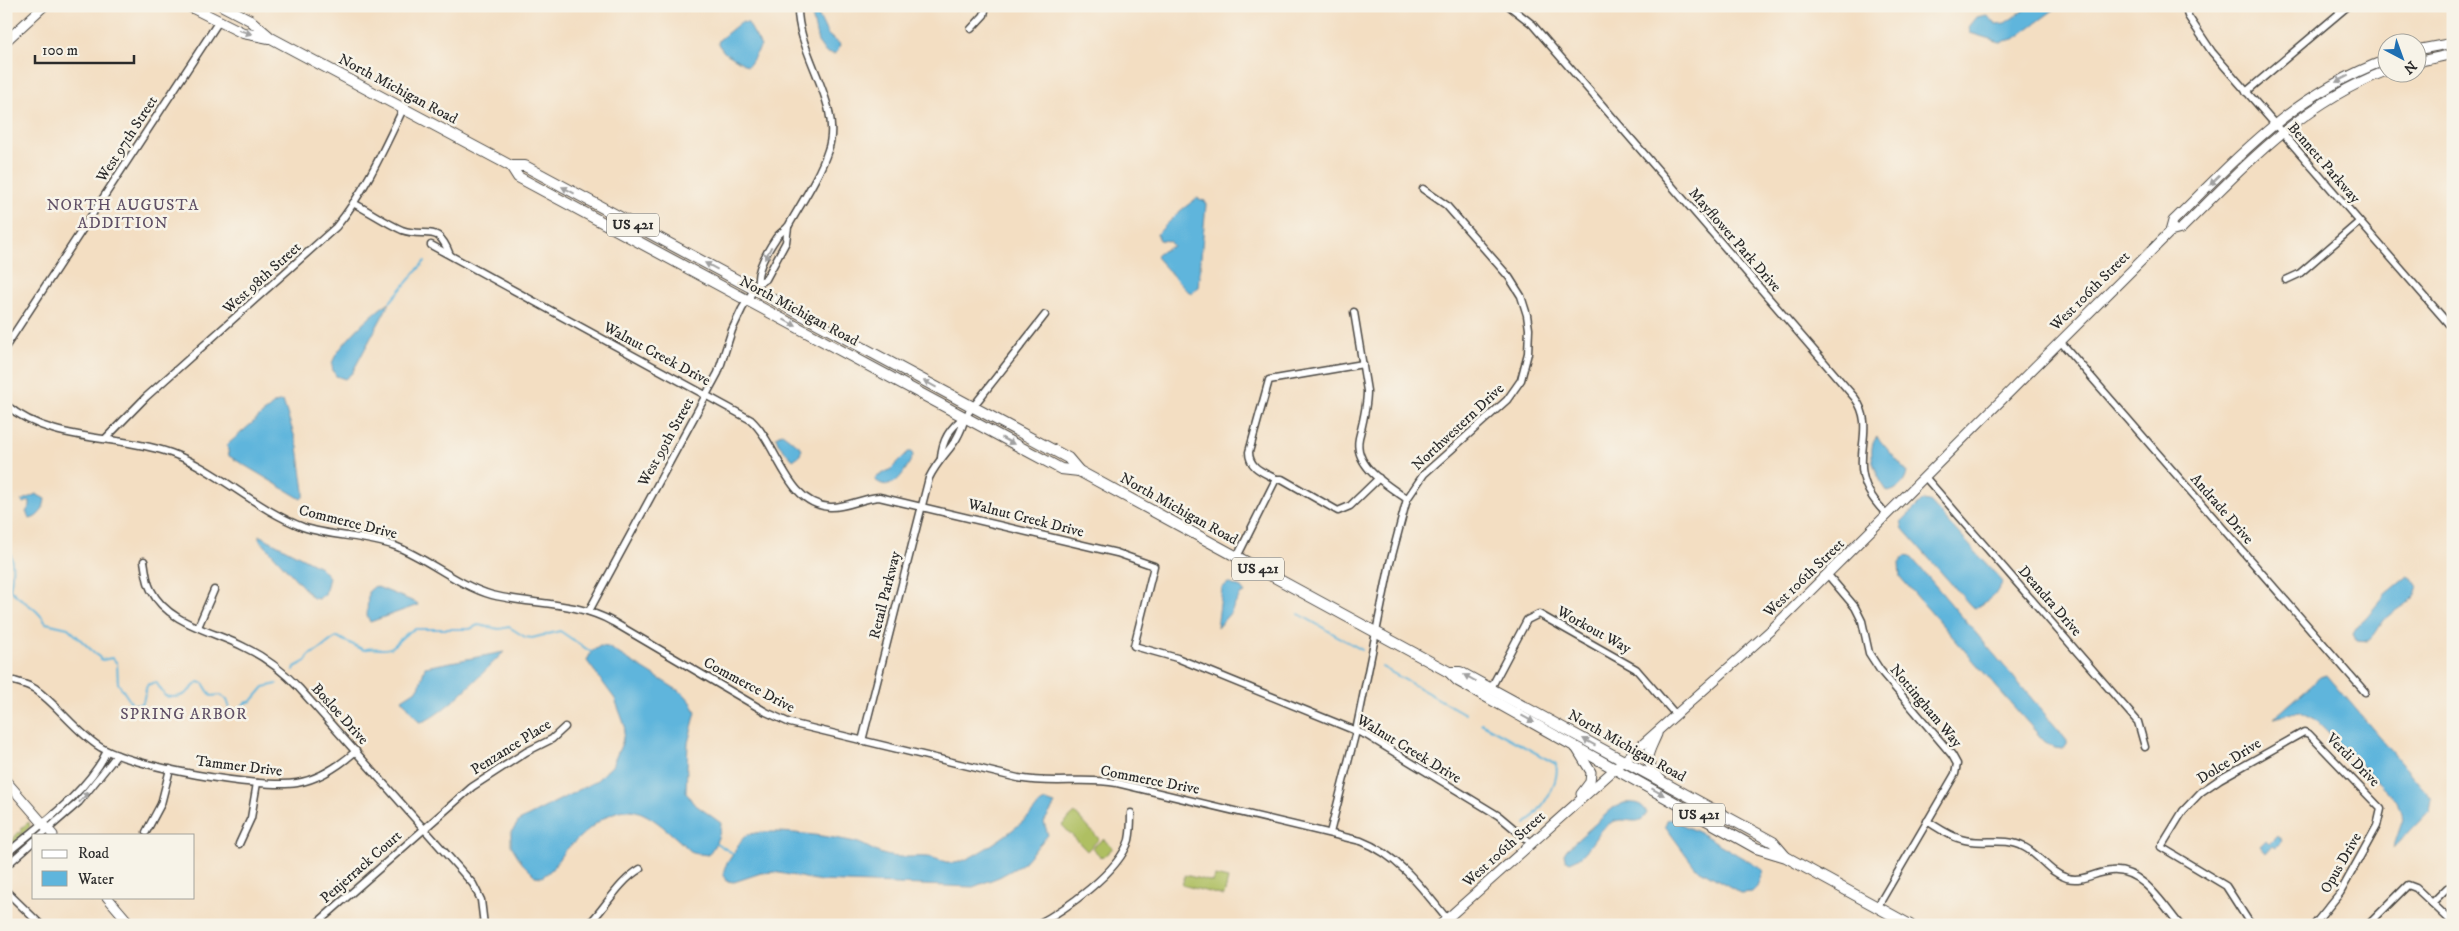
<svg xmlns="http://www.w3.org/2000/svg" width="2459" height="931" viewBox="0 0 2459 931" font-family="'IM FELL DW Pica',serif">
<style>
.green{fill:#afbf62;stroke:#6d7546}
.water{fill:#5fb5dc;stroke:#457084}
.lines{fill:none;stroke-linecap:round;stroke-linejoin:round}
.stream{stroke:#5fb5dc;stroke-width:2}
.street-casing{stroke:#494642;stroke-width:9}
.secondary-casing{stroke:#494642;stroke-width:11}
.primary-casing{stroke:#494642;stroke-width:12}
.street{stroke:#fff;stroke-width:6}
.secondary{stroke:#fff;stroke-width:9}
.primary{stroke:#fff;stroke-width:10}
.oneway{fill:#a0a0a0}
.labels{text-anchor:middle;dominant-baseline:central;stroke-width:5;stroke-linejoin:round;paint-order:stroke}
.shield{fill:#f7f3e8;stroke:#686764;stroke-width:1}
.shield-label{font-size:14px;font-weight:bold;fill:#2b2b2b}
.street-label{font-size:15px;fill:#2b2b2b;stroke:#f7f3e8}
.neighbourhood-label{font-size:16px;letter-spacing:1px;fill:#5f4f65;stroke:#f7f3e8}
</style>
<rect width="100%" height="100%" fill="#f7f3e8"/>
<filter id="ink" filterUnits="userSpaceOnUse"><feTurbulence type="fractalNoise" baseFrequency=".02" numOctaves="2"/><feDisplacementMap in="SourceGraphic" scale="10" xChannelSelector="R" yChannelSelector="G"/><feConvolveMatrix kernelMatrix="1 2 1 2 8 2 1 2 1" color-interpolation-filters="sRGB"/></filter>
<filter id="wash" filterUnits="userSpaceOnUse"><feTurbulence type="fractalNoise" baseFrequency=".0096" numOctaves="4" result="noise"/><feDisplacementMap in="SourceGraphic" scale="20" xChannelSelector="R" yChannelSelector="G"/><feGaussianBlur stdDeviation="1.12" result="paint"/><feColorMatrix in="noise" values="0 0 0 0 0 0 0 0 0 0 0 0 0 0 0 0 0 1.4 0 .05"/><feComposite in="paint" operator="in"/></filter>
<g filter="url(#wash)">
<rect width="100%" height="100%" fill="#f3dec2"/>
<!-- green -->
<g class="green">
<path d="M1075 813 1099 839 1087 851 1062 825Z"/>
<path d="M29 822 30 827 6 851 18 832 21 834V828Z"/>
<path d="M1103 839 1113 848 1102 858 1092 848Z"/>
<path d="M1185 875 1213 882 1215 876 1228 879 1224 896 1182 885Z"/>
</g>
<!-- water -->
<g class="water">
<path d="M810 6H814L828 35 840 44 838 51 834 54 826 53 818 42Z"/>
<path d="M2030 6H2059L2014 39 2000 42 1970 33 1969 27 1977 17 1986 15 1996 24 2005 23Z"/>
<path d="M741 22 748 23 761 46 750 64 747 66 724 52 718 44 719 40Z"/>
<path d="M1197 198 1205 201 1206 205 1198 288 1191 293 1185 289 1156 257 1158 253 1173 246 1169 241 1160 240 1157 234 1180 211Z"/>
<path d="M390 302 352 373 345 379 336 376C334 373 332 369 332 365 333 350 376 309 390 302Z"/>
<path d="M283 401 298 447 304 491V496L301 499 229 456 227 445 275 403Z"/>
<path d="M782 433 802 448 800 455 793 460 779 445 776 437Z"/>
<path d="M1877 437 1907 472C1906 482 1898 490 1888 492 1878 480 1864 450 1877 437Z"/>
<path d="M908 452H912L913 456C905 471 894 495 875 480V478L891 469Z"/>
<path d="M36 494 45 499C44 508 40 517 30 519L26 512 30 506V501L23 503 21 501Z"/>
<path d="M1923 500 1929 501 2003 582 1994 596 1975 608 1971 606 1903 529 1901 522Z"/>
<path d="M259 535 320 567 329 577 325 594 318 599 313 598 259 539Z"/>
<path d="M1905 556 1911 557 2056 727 2067 741V745L2062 749 2055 748 2044 741 1900 577 1899 563Z"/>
<path d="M2408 576 2412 578 2418 587C2414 603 2398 607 2387 617 2379 625 2377 634 2368 641L2356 640 2353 634 2356 629 2386 594Z"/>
<path d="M1228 583 1241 588 1245 593 1240 595 1231 612 1217 628 1222 588Z"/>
<path d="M375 586 417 603 418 605 370 622 367 615 368 592Z"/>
<path d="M600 646 608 647 684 694 691 702 696 712 688 743 686 792 693 803 721 823C721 834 715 846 708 855L693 853C636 802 627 791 567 849 556 859 558 867 542 877L535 876 522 863 511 845V833L519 821 596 781 612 766 622 743 625 726 615 699 587 661 591 652Z"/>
<path d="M504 652C489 666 436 723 419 722L402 699 419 688 425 667Z"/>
<path d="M2327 675 2432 799 2430 810 2393 849 2403 819 2397 801 2315 719 2299 711 2274 718 2320 677Z"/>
<path d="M1046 801 1055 804 1044 822 1048 835 1021 865 999 877 973 887 821 881 774 872 761 873 734 882 726 881C720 870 727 864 733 854 737 849 740 839 746 836 762 826 835 837 855 842 864 844 873 851 882 854 897 859 913 856 928 857 936 858 945 863 954 863 969 863 1022 825 1033 812 1038 807 1038 803 1046 801Z"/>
<path d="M1624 803C1634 802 1643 803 1647 813 1638 830 1625 813 1609 824 1593 834 1590 856 1570 862L1565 859 1564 854 1567 849 1613 808Z"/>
<path d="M1670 819 1704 835 1763 870 1757 887 1752 892 1741 893 1695 867 1665 826 1667 820Z"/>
<path d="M2277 835 2282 841 2276 847 2273 845 2266 853 2260 846 2266 840 2269 843Z"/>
</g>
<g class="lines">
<!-- stream -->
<g class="stream">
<path d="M390 302 425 261"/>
<path d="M6 540C13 557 14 570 10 589 22 603 36 606 46 623L68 628 102 660 112 658 117 663 118 683 132 704 139 705 143 702 147 685 156 682 165 696C181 700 188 693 198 682L203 683 211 696 221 695 227 700 231 711 239 709 245 703 252 701 264 687 277 684"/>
<path d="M1299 614 1362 650"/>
<path d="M1382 667 1465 714"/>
<path d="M294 670 295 667 306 661 310 654C322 651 326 642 337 637L364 650C373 646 384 652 392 647 400 641 404 633 415 629H470L478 625 499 629 509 627 525 637 532 638 560 631 591 652"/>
<path d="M1481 723 1556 764C1561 783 1540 811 1526 824"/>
<path d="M716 843 734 854"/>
</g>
</g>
</g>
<g filter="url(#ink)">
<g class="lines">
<!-- street casing -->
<g class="street-casing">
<g id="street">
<path d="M1509 6 1532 24 1855 398C1874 424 1857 448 1863 475 1866 491 1876 503 1887 515"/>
<path d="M2186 6 2188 16 2212 52 2453 329"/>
<path d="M971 29 984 15 986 6"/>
<path d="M2246 92 2348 6"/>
<path d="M353 203C369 211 386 223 402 230 427 239 437 221 450 255"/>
<path d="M431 245 751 420C779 446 786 504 830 507 846 508 862 498 879 497L1117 553 1154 566 1134 646 1177 658 1366 735 1499 816 1531 843"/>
<path d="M2286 280 2299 274 2359 222"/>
<path d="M758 283C756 270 768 250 776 238 779 233 786 230 789 225 802 202 820 175 828 150 844 105 796 53 798 6"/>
<path d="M1354 312 1367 391C1367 407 1363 422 1359 438 1353 466 1387 485 1407 499"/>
<path d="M2060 341 2365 692"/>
<path d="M6 346 219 21"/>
<path d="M6 405C53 444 117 434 171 453 218 470 255 509 303 527 332 537 365 535 395 546 429 559 457 585 492 595 533 605 575 601 613 622L766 712 790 723 1018 778C1052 785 1084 777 1117 783L1361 841C1398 855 1423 889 1447 919"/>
<path d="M105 439 146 397 336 227C364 193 384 149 403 109"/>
<path d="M941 458C942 440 950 427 965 417L1045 315"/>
<path d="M1925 477 2138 722 2145 747"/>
<path d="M1276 479C1263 472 1249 468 1249 452L1269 380 1363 364"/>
<path d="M1237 557 1276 479H1282L1338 511 1350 506 1379 478"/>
<path d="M144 561C146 571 146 581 151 590 168 624 213 631 244 647 265 657 283 671 299 688L473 884 481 900 484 925"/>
<path d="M1828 575 1855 607 1862 621 1869 653 1880 670 1952 755 1957 764 1955 774 1878 906"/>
<path d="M589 611 718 373 732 330 742 309 758 283 766 279 786 242 788 227"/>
<path d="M198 627 214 590"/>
<path d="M14 681C21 683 29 685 35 689 59 706 75 731 100 747 132 767 260 789 297 783 320 779 339 766 356 751"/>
<path d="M1491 688 1527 620 1539 614 1636 669 1676 715"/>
<path d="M862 741 929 478C941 453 958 447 965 417"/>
<path d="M1927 821C1937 827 1949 836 1961 839 1981 846 2004 836 2024 847 2040 855 2049 873 2067 878 2084 882 2095 872 2111 871 2142 868 2163 905 2180 925"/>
<path d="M146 832 161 804 170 769"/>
<path d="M1330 833 1356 731 1390 563 1407 499 1424 474 1507 400 1521 380 1528 353 1529 329 1527 315 1521 296 1509 277 1446 205 1423 189"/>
<path d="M41 835 79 802 117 755"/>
<path d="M239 844 251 818 257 783"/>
<path d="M6 854C40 825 88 792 107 751"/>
<path d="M6 866 34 841"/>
<path d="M6 891 41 925"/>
<path d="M2453 893 2447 888 2432 903 2453 923"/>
<path d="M315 925 472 787 526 752 552 739 565 727"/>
<path d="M588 925C606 907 618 882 640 869"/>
<path d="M1036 925C1065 910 1119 872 1129 840 1131 831 1131 822 1131 813"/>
<path d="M2251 925 2226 886 2161 847 2183 811 2201 792 2220 779 2304 732 2309 734 2381 809 2377 826 2340 893 2314 925"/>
<path d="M2368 925 2408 885 2416 888 2432 903"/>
</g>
</g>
<!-- secondary casing -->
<g class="secondary-casing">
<g id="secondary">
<path d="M6 41 44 6"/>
<path d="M2416 50 2453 43"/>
<path d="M2416 62 2453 54"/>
<path d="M2170 232 2173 221C2242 153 2293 95 2386 60"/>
<path d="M1657 734C1646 760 1642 757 1662 781"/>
<path d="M1575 746 1591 772 1590 782 1581 794"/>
<path d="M6 781 53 835"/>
<path d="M107 897 131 925"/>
<path d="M1440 925 1772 629 2154 248 2170 232 2181 229C2246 165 2299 105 2386 71"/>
</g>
</g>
<!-- primary casing -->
<g class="primary-casing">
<g id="primary">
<path d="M189 6 243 33 269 38"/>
<path d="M223 6 250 20 271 38 511 166H525L1068 458 1079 471 1449 672 1458 681 1756 848 1786 857 1910 925"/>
<path d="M511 166 518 177 1061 469 1079 471"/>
<path d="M1449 672H1460L1773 842 1785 856"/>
</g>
</g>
<!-- street -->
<use href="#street" class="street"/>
<!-- secondary -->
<use href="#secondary" class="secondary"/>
<!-- primary -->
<use href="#primary" class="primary"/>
</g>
<!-- one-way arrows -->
<defs><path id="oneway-solid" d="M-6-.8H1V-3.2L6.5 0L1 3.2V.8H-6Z" transform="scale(1.25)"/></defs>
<g class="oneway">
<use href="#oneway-solid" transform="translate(245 32) rotate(17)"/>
<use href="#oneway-solid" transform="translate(2342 79) rotate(153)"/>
<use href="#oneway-solid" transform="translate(2215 180) rotate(136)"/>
<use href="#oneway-solid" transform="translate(568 190) rotate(-152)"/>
<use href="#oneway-solid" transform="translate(768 253) rotate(118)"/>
<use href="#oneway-solid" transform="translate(711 266) rotate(-152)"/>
<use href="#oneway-solid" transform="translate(790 323) rotate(28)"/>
<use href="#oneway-solid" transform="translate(930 384) rotate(-152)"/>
<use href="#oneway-solid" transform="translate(1008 441) rotate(28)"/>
<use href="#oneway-solid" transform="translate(1470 678) rotate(-152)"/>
<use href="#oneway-solid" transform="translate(1528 719) rotate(29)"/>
<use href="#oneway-solid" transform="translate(1589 742) rotate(-151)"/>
<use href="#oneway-solid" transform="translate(1658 792) rotate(29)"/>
<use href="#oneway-solid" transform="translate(84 797) rotate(-48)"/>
</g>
</g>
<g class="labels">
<!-- shield labels -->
<g class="shield">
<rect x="607" y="213.5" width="52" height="23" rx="4"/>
<rect x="1232" y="557.5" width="52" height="23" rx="4"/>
<rect x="1673" y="803.5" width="52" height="23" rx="4"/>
</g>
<g class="shield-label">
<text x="633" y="225">US 421</text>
<text x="1258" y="569">US 421</text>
<text x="1699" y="815">US 421</text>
</g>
<!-- street labels -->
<g class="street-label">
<text transform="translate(398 89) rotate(28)">North Michigan Road</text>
<text transform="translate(127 139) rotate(-57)">West 97th Street</text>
<text transform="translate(2324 163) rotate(49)">Bennett Parkway</text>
<text transform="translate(1735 240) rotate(49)">Mayflower Park Drive</text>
<text transform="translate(262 278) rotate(-42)">West 98th Street</text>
<text transform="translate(2090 291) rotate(-45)">West 106th Street</text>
<text transform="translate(799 311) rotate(28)">North Michigan Road</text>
<text transform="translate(657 354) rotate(28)">Walnut Creek Drive</text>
<text transform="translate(1458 427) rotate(-43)">Northwestern Drive</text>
<text transform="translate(666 442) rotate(-61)">West 99th Street</text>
<text transform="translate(1179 509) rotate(29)">North Michigan Road</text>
<text transform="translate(2222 509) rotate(49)">Andrade Drive</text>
<text transform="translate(1026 518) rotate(14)">Walnut Creek Drive</text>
<text transform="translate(348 522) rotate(14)">Commerce Drive</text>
<text transform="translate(1804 578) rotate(-44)">West 106th Street</text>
<text transform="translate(885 595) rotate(-76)">Retail Parkway</text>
<text transform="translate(2050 601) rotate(49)">Deandra Drive</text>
<text transform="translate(1594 630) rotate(29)">Workout Way</text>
<text transform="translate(749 685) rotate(28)">Commerce Drive</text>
<text transform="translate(1926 706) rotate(50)">Nottingham Way</text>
<text transform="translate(340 714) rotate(48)">Bosloe Drive</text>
<text transform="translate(1627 746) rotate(29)">North Michigan Road</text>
<text transform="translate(511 747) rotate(-32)">Penzance Place</text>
<text transform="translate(1409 749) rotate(31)">Walnut Creek Drive</text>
<text transform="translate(2353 760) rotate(45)">Verdi Drive</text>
<text transform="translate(2229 761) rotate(-32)">Dolce Drive</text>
<text transform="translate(239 766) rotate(7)">Tammer Drive</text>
<text transform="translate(1150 780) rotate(11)">Commerce Drive</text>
<text transform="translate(1504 849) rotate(-42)">West 106th Street</text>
<text transform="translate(2341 863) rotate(-60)">Opus Drive</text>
<text transform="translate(361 867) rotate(-41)">Penjerrack Court</text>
</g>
<!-- neighbourhood labels -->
<g class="neighbourhood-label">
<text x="123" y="205">NORTH AUGUSTA<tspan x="123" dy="18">ADDITION</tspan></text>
<text x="184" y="714">SPRING ARBOR</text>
</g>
</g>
<!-- margin -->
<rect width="2459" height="931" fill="none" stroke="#f7f3e8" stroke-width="25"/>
<!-- legend -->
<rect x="32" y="834" width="162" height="65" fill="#f7f3e8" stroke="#a5a39c"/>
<rect x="42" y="850" width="25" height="8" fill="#ffffff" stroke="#a5a39c"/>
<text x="78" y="858" font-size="15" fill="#2b2b2b">Road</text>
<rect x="42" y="871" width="25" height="15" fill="#5fb5dc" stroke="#a5a39c"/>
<text x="78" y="884" font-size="15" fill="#2b2b2b">Water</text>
<!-- north arrow -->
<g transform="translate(2402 58) rotate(139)"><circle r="24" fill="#f7f3e8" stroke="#a5a39c"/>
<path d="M0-4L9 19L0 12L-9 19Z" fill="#1f6fb2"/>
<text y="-8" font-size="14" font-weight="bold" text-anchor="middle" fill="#2b2b2b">N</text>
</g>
<!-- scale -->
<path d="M35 55v8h99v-8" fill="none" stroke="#2b2b2b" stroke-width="2.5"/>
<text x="42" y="55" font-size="15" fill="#2b2b2b" stroke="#f7f3e8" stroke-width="4" paint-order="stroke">100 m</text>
</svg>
